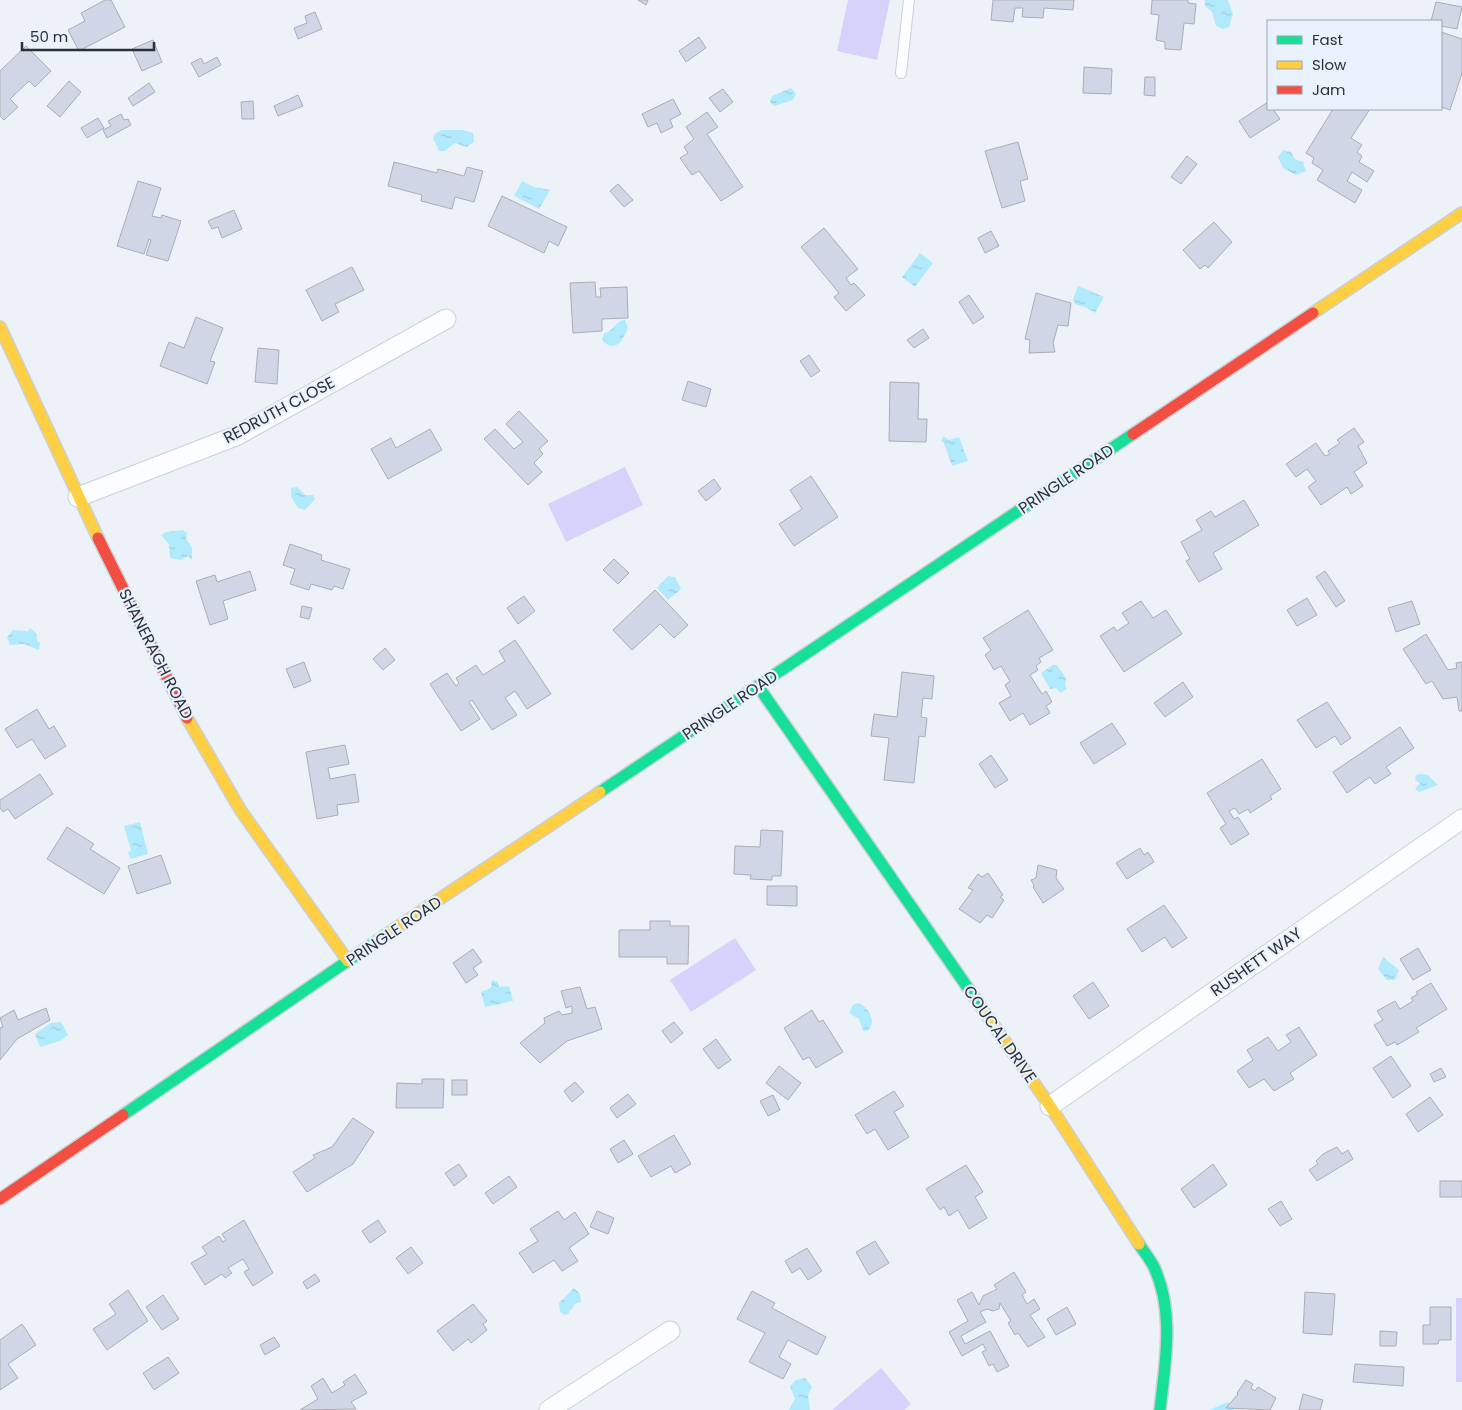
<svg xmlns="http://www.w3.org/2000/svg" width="1462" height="1410" viewBox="0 0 1462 1410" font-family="Poppins,sans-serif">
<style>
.pitch{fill:#d7d2fb}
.water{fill:url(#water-ripples)}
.building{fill:#d0d6e6;stroke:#a9adb5}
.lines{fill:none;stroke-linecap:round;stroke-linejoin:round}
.lane-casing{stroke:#cad0d7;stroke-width:12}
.street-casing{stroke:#cad0d7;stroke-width:21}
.fast-casing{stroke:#cad0d7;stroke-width:14}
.slow-casing{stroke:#cad0d7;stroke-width:14}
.jam-casing{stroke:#cad0d7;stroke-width:14}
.lane{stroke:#fcfdfe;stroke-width:10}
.street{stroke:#fcfdfe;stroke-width:19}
.fast{stroke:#16e098;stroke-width:11}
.slow{stroke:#ffcf43;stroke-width:11}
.jam{stroke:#f24e42;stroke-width:11}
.labels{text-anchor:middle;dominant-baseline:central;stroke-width:4.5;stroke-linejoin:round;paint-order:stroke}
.street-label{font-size:16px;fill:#29303a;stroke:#e9f1fc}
</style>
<defs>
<pattern id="water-ripples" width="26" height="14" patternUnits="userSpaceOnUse" patternTransform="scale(1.25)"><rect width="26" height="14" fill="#b2eafd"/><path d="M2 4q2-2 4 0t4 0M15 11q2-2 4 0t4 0" fill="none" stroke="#99c9da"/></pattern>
</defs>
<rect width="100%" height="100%" fill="#edf2f8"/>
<!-- pitch -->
<g class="pitch">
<path d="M848 0H890L877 60 837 51Z"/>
<path d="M625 467 643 505 566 542 548 504Z"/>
<path d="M735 938 756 970 691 1012 670 980Z"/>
<rect x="1456" y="1298" width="6" height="84"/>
<path d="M881 1368 911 1404 904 1410H832Z"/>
</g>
<!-- water -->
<g class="water">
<path d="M1205 0H1228L1233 14 1229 27 1223 29 1216 26 1212 12 1205 6Z"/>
<path d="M791 88 796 94 793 100 774 106 770 102 772 96Z"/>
<path d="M442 130H463L473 133 474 142 467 147 455 143 445 151H439L433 138 436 133Z"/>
<path d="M1283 150 1291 152 1295 159 1303 162 1306 171 1296 175 1283 168 1278 157Z"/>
<path d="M522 181 534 187 550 190 539 209 514 196Z"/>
<path d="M920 253 933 263 915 287 902 277Z"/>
<path d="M1078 286 1104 297 1095 313 1085 307 1075 304 1073 299Z"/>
<path d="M625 320 628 329 620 343C613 347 608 347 602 340L604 333C613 332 615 321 625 320Z"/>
<path d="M943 436 949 440 959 437 968 461 952 466 944 443 941 441Z"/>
<path d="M297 487 305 495H313L315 499 305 510 298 508 291 497V488Z"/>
<path d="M183 530 187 533 186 539 192 547V560L188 556 181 560 170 558 169 544 161 535 166 532Z"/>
<path d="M668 576 675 577 681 589 668 600 657 588Z"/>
<path d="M30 628 36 633 37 641 40 643 39 650 24 644 10 645 7 637 13 630 28 631Z"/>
<path d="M1053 665H1057L1066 678 1065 686 1067 689 1060 693 1056 688 1050 689 1041 673Z"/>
<path d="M1421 774 1428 775 1438 785 1419 792 1415 789 1420 783 1415 780 1416 775Z"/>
<path d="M140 822 148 854 130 859 128 852 131 851 124 826Z"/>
<path d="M1383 957 1399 970 1395 980H1387L1378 969Z"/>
<path d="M492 980 498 982 499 987 509 986 513 1001 485 1007 481 992 491 988Z"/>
<path d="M859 1003C869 1008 878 1023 867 1031H863L859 1019 849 1013 853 1005Z"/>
<path d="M61 1022 68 1035 60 1041 40 1047 35 1034 51 1023Z"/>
<path d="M574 1288 580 1294 581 1302 575 1304 568 1314 564 1315 560 1312 559 1303Z"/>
<path d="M805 1378 812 1387 808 1395 810 1410H789L795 1399 790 1386 796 1380Z"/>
<path d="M1228 1402 1234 1405V1410H1209Z"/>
</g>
<!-- building -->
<g class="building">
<path d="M105 0H111L125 27 79 51 68 30 85 21 81 13Z"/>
<path d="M638 0H648L646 5Z"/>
<path d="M993 0H1074L1073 10 1044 8 1043 18 1022 17 1023 8H1015L1013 22 991 20Z"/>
<path d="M1152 0H1188V3L1196 4 1194 24 1184 23 1181 50 1165 49V42L1156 40 1159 15 1151 14Z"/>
<path d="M1436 2 1462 7 1457 29 1441 26V21H1431Z"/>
<path d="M315 12 322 29 298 39 294 28 307 23 305 16Z"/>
<path d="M1441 32 1462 39V73L1450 110 1441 107Z"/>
<path d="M699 37 706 48 686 62 679 51Z"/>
<path d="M153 40 162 62 142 71 132 49Z"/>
<path d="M26 46 51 71 35 87 29 81 10 99 18 107 4 120 0 116V71Z"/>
<path d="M217 57 221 65 199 77 191 63 201 58 204 64Z"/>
<path d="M1084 67 1112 69 1111 94 1083 93Z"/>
<path d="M1145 77H1155V96L1144 95Z"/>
<path d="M69 81 81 92 60 117 47 106Z"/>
<path d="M149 83 155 92 133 106 128 98Z"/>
<path d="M723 89 733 102 720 112 709 98Z"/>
<path d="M298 95 303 106 278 116 274 106Z"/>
<path d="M673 99 681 114 670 120 673 127 661 133 657 123 648 127 642 114Z"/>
<path d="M253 101 254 119H242L241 102Z"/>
<path d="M1268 102V109H1273L1280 119 1250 138 1239 121Z"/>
<path d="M1333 109H1370L1351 138 1362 145 1357 152 1362 156 1359 162 1374 171 1367 182 1352 172 1347 181 1362 190 1355 203 1317 180 1323 170 1312 163 1314 158 1306 153Z"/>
<path d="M707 112 718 127 707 134 743 187 721 201 699 171 692 175 680 158 688 153 684 147 694 139 686 127Z"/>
<path d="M121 114 124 120 128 119 131 125 107 138 103 130 111 126 108 121Z"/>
<path d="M98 118 104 128 87 138 81 128Z"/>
<path d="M1018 142 1028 179 1020 181 1025 201 1002 208 985 151Z"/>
<path d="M1187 156 1197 164 1181 184 1171 177Z"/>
<path d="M394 162 437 173 438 169 464 176 467 167 483 171 474 202 455 197 452 209 421 201 422 195 388 186Z"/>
<path d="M138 181 161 188 152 216 161 218 162 215 181 221 168 261 146 255 151 240 149 239 144 254 117 246Z"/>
<path d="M618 184 633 200 624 207 610 191Z"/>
<path d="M502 196 567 227 558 246 549 241 544 253 488 226Z"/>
<path d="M234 210 242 229 222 238 218 227 212 229 208 221Z"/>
<path d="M1214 222 1232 242 1208 268 1205 265 1200 269 1183 250Z"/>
<path d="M824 228 858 269 846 278 851 285 854 283 865 295 846 311 834 297 839 293 801 247Z"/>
<path d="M991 231 999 246 985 253 978 238Z"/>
<path d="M352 267 364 290 335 304 339 312 322 321 306 290Z"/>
<path d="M595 282 596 297H601L600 288 627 287 628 318 602 319V331L573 333 570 283Z"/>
<path d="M1036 293 1071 303 1068 326 1058 325 1053 343 1055 352 1029 353 1030 340 1025 339Z"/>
<path d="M969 295 984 317 973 324 959 302Z"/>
<path d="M196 317 223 328 210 361 215 362 207 384 160 366 169 342 184 348Z"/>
<path d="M923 329 929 338 914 348 907 340Z"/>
<path d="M258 348 279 350 277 384 255 382Z"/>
<path d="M809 355 820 371 811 377 800 361Z"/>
<path d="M688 381 711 389 706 407 682 400Z"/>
<path d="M890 382 919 383 918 419H927L926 442 889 441Z"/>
<path d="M519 411 548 441 539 449 543 454 534 463 542 472 528 485 484 439 495 429 514 449 523 442 506 424Z"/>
<path d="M1354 428 1364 442 1358 446 1367 463 1354 472 1363 486 1351 494 1347 487 1321 505 1308 487 1316 481 1307 469 1296 477 1286 464 1316 443 1325 456 1330 454 1328 451 1340 443 1337 440Z"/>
<path d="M430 429 442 450 388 479 371 449 391 438 396 448Z"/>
<path d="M811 476 838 517 794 546 779 524 802 509 790 490Z"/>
<path d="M714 479 721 489 706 501 698 491Z"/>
<path d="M1244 500 1259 525 1213 553 1222 569 1199 582 1186 561 1190 559 1181 542 1202 530 1196 520 1211 511 1215 517Z"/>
<path d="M290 544 322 555 321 560 350 569 343 589 334 586 332 590 311 584 309 590 290 584 295 569 283 565Z"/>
<path d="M614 559 629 573 618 584 603 570Z"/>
<path d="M250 571 256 590 223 601 228 619 210 625 196 581 215 575 217 582Z"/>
<path d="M1325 571 1345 601 1336 607 1316 577Z"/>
<path d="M655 590 688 625 674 638 660 624 632 650 613 630Z"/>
<path d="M524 596 535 611 518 624 507 608Z"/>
<path d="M1307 598 1317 615 1297 626 1287 610Z"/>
<path d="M1141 601 1153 618 1166 610 1182 634 1124 672 1100 636 1114 627 1117 631 1129 623 1122 613Z"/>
<path d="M1412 601 1420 624 1396 632 1388 608Z"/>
<path d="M302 606 312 608 309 619 300 617Z"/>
<path d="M1028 610 1053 650 1039 658 1041 662 1036 666 1038 670 1030 675 1042 694 1046 691 1052 702 1046 706 1050 713 1030 725 1023 713 1010 721 999 703 1011 696 1005 685 1010 681 1001 666 994 670 985 655 991 650 983 638Z"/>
<path d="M1426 634 1448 670 1457 668 1456 663 1462 662V711H1459L1457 697 1443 699 1432 681 1426 684 1403 649Z"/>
<path d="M515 640 551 694 527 709 515 691 505 698 517 715 492 730 472 700 469 702 480 719 461 731 430 684 447 673 456 686 459 683 456 678 476 665 483 675 505 661 499 651Z"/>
<path d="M385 648 395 660 383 670 373 659Z"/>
<path d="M304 662 311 681 294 688 286 669Z"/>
<path d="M902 672 934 676 932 699 923 698 921 717 927 718 925 737 919 736 914 783 884 780 889 738 871 736 874 714 897 717Z"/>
<path d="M1183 682 1193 697 1165 717 1154 703Z"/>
<path d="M1327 702 1351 738 1341 745 1335 736 1316 748 1297 720Z"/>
<path d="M37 709 49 729 54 726 66 746 45 759 32 739 17 748 5 729Z"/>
<path d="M1112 723 1126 744 1094 764 1080 743Z"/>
<path d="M1400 727 1414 748 1386 767 1391 774 1375 784 1370 777 1347 793 1333 772Z"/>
<path d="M345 745 349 764 328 768 330 779 355 774 359 802 337 805 338 815 317 819 306 752Z"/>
<path d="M991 755 1008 780 995 788 979 764Z"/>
<path d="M1262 759 1281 789 1270 796 1272 799 1250 813 1248 809 1239 814 1235 808 1229 811 1234 819 1238 817 1249 834 1231 845 1220 828 1226 824 1207 793Z"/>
<path d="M40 774 53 794 15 819 8 809 3 812 0 808V800Z"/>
<path d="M67 827 94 844 90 849 120 868 104 894 47 859Z"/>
<path d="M761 830 783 831 781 876H772V880L750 879 751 875 734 874 735 846 760 847Z"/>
<path d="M1140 848 1144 855 1148 852 1154 862 1127 879 1116 863Z"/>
<path d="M161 855 171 883 137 894 128 866Z"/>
<path d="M1038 865 1057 870 1056 878 1064 889 1043 903 1033 887 1034 885 1031 880 1036 878Z"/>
<path d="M988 873 1003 895 1000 897 1004 900 992 918 987 915 980 923 959 909 973 890 968 888 978 874 982 877Z"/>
<path d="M767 886H797V906L767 905Z"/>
<path d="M1164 905 1187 938 1172 948 1165 937 1142 952 1127 929Z"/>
<path d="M650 921H670V926H689L688 964H667V957H619V930H650Z"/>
<path d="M1418 948 1431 970 1413 980 1400 959Z"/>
<path d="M473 949 482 962 473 968 478 975 466 983 453 963Z"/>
<path d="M1093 982 1109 1006 1089 1019 1073 996Z"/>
<path d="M1431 983 1447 1009 1416 1028 1419 1032 1397 1045 1395 1042 1387 1046 1374 1025 1383 1020 1377 1011 1395 1001 1400 1009 1413 1001 1411 998 1418 994 1416 992Z"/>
<path d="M580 987 587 1009 595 1007 602 1029 567 1041 540 1063 520 1043 545 1023 544 1018 559 1011 562 1015 572 1013V1006L566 1008 561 991Z"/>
<path d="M46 1008 50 1020 17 1039 0 1060V1028L3 1027 0 1018 14 1010 18 1020Z"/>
<path d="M812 1010 819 1022 823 1020 843 1052 816 1068 809 1057 803 1060 784 1028Z"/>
<path d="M674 1022 683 1033 671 1043 662 1031Z"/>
<path d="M1299 1027 1317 1055 1290 1073 1294 1079 1274 1091 1264 1079 1249 1088 1237 1071 1253 1060 1247 1050 1268 1037 1278 1051 1291 1042 1286 1035Z"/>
<path d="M716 1039 731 1060 718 1069 703 1049Z"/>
<path d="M1391 1056 1411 1086 1393 1098 1373 1068Z"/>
<path d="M779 1066 801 1083 788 1100 766 1083Z"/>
<path d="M1441 1068 1446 1077 1434 1082 1430 1074Z"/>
<path d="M422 1079H444L443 1108H396L397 1083 422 1084Z"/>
<rect x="452" y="1080" width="15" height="15"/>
<path d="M575 1082 584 1092 572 1102 564 1091Z"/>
<path d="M894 1091 904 1106 894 1112 909 1137 888 1150 875 1129 867 1134 855 1115Z"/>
<path d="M628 1094 636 1104 617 1118 610 1108Z"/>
<path d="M773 1095 780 1110 768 1116 760 1101Z"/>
<path d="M1430 1097 1443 1115 1418 1132 1406 1114Z"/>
<path d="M353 1118 374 1132 353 1164 307 1192 293 1172 315 1158 313 1155 332 1147Z"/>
<path d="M674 1135 691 1164 675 1173 671 1166 651 1177 638 1156Z"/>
<path d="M624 1140 633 1154 618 1163 610 1149Z"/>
<path d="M1337 1147 1342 1154 1348 1150 1353 1159 1317 1181 1309 1170 1318 1164 1316 1161 1323 1154Z"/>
<path d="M459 1164 467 1176 454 1186 445 1173Z"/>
<path d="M1213 1164 1227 1185 1194 1208 1181 1189Z"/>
<path d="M966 1165 983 1192 975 1197 987 1218 969 1229 958 1210 949 1216 944 1207 940 1210 926 1189Z"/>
<path d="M509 1176 517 1187 493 1204 485 1193Z"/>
<rect x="1440" y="1181" width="22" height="16"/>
<path d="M1281 1201 1292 1219 1280 1226 1268 1209Z"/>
<path d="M558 1211 564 1220 575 1212 589 1234 569 1248 578 1261 562 1271 554 1260 533 1273 519 1253 538 1241 530 1229Z"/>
<path d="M597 1211 614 1218 608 1234 590 1227Z"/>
<path d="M244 1220 273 1273 253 1286 244 1272 249 1269 243 1259 228 1268 232 1273 225 1278 222 1274 205 1285 191 1263 207 1254 202 1247 219 1236 223 1242 226 1240 222 1234Z"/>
<path d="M378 1220 386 1232 370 1243 362 1231Z"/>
<path d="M875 1241 889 1263 869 1275 856 1252Z"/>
<path d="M411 1247 423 1263 408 1274 396 1258Z"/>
<path d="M807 1248 822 1271 808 1280 800 1268 792 1273 785 1261Z"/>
<path d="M1014 1272 1026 1292 1022 1295 1027 1304 1034 1299 1040 1309 1030 1315 1045 1337 1028 1347 1018 1333 1015 1335 1008 1323 1011 1321 1000 1303 999 1309 993 1311 987 1309 980 1312 986 1322 961 1336 965 1344 990 1331 1009 1366 997 1372 993 1364 989 1366 982 1352 986 1350 983 1344 962 1356 949 1332 968 1321 957 1300 972 1292 979 1305 983 1296 997 1289 994 1285Z"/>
<path d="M315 1274 320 1281 307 1289 303 1282Z"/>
<path d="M128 1290 148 1321 107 1350 93 1329 116 1314 109 1304Z"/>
<path d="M752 1291 775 1303 772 1308 826 1337 817 1355 788 1340 779 1357 791 1364 783 1379 749 1362 765 1333 737 1319Z"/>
<path d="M1305 1292 1335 1294 1332 1335 1303 1333Z"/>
<path d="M163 1295 179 1319 162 1330 146 1307Z"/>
<path d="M473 1304 487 1321 483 1324 487 1330 471 1343 468 1339 453 1351 437 1331Z"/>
<path d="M1067 1307 1076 1324 1056 1335 1047 1319Z"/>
<path d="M1430 1307H1451V1340H1439L1438 1344H1423V1325H1430Z"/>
<path d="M22 1324 36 1345 8 1364 18 1378 0 1390V1340Z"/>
<path d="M1380 1331 1397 1332 1396 1346H1380Z"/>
<path d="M274 1337 280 1346 265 1355 260 1345Z"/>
<path d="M168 1357 179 1373 154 1390 143 1373Z"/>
<path d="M1355 1364 1404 1367 1403 1386 1353 1382Z"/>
<path d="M355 1374 367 1393 351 1402 356 1409 300 1410 318 1399 311 1386 323 1378 332 1393 345 1385 343 1382Z"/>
<path d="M1246 1380 1253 1384 1251 1388 1255 1391 1258 1387 1276 1398 1270 1410 1226 1408 1238 1394 1237 1393Z"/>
<path d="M1303 1394 1323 1400 1320 1410H1299Z"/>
</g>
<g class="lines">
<!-- lane casing -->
<g class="lane-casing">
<path id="lane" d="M901 73 909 0"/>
</g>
<!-- street casing -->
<g class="street-casing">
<g id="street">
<path d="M78 497 236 436 446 319"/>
<path d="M1050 1106 1462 819"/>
<path d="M549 1410 670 1331"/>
</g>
</g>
<!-- fast casing -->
<g class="fast-casing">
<g id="fast">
<path d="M758 686 986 1014"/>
<path d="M600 792 1133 434"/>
<path d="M123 1115 387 934"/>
<path d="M1139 1244C1144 1252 1150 1259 1154 1267 1175 1312 1165 1363 1160 1410"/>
</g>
</g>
<!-- slow casing -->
<g class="slow-casing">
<g id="slow">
<path d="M1313 313 1462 213"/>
<path d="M0 327 98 538"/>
<path d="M187 718 241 811 348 961"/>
<path d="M387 934 600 792"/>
<path d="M986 1014 1050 1106 1139 1244"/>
</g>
</g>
<!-- jam casing -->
<g class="jam-casing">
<g id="jam">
<path d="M1133 434 1313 313"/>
<path d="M98 538 187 718"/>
<path d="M0 1199 123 1115"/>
</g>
</g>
<!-- lane -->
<use href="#lane" class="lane"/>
<!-- street -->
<use href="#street" class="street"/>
<!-- fast -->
<use href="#fast" class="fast"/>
<!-- slow -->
<use href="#slow" class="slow"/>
<!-- jam -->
<use href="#jam" class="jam"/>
</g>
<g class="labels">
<!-- street labels -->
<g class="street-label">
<text transform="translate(279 410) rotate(-28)">REDRUTH CLOSE</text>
<text transform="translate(1066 479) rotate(-34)">PRINGLE ROAD</text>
<text transform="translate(156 654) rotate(63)">SHANERAGH ROAD</text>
<text transform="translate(730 705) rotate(-34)">PRINGLE ROAD</text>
<text transform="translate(394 931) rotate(-34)">PRINGLE ROAD</text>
<text transform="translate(1256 962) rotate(-35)">RUSHETT WAY</text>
<text transform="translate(1000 1034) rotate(55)">COUCAL DRIVE</text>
</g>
</g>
<!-- legend -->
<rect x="1267" y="20" width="175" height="90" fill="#e9f1fc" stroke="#9ca4ae"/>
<rect x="1277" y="36" width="25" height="8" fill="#16e098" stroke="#9ca4ae"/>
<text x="1312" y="45" font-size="15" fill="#29303a">Fast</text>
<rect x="1277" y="61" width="25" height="8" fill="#ffcf43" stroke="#9ca4ae"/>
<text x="1312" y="70" font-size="15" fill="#29303a">Slow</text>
<rect x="1277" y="86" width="25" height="8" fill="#f24e42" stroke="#9ca4ae"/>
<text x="1312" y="95" font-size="15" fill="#29303a">Jam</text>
<!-- scale -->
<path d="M22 42v8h132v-8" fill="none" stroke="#29303a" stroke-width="2.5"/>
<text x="30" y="42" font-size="15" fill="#29303a" stroke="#e9f1fc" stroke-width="4" paint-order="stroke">50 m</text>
</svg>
